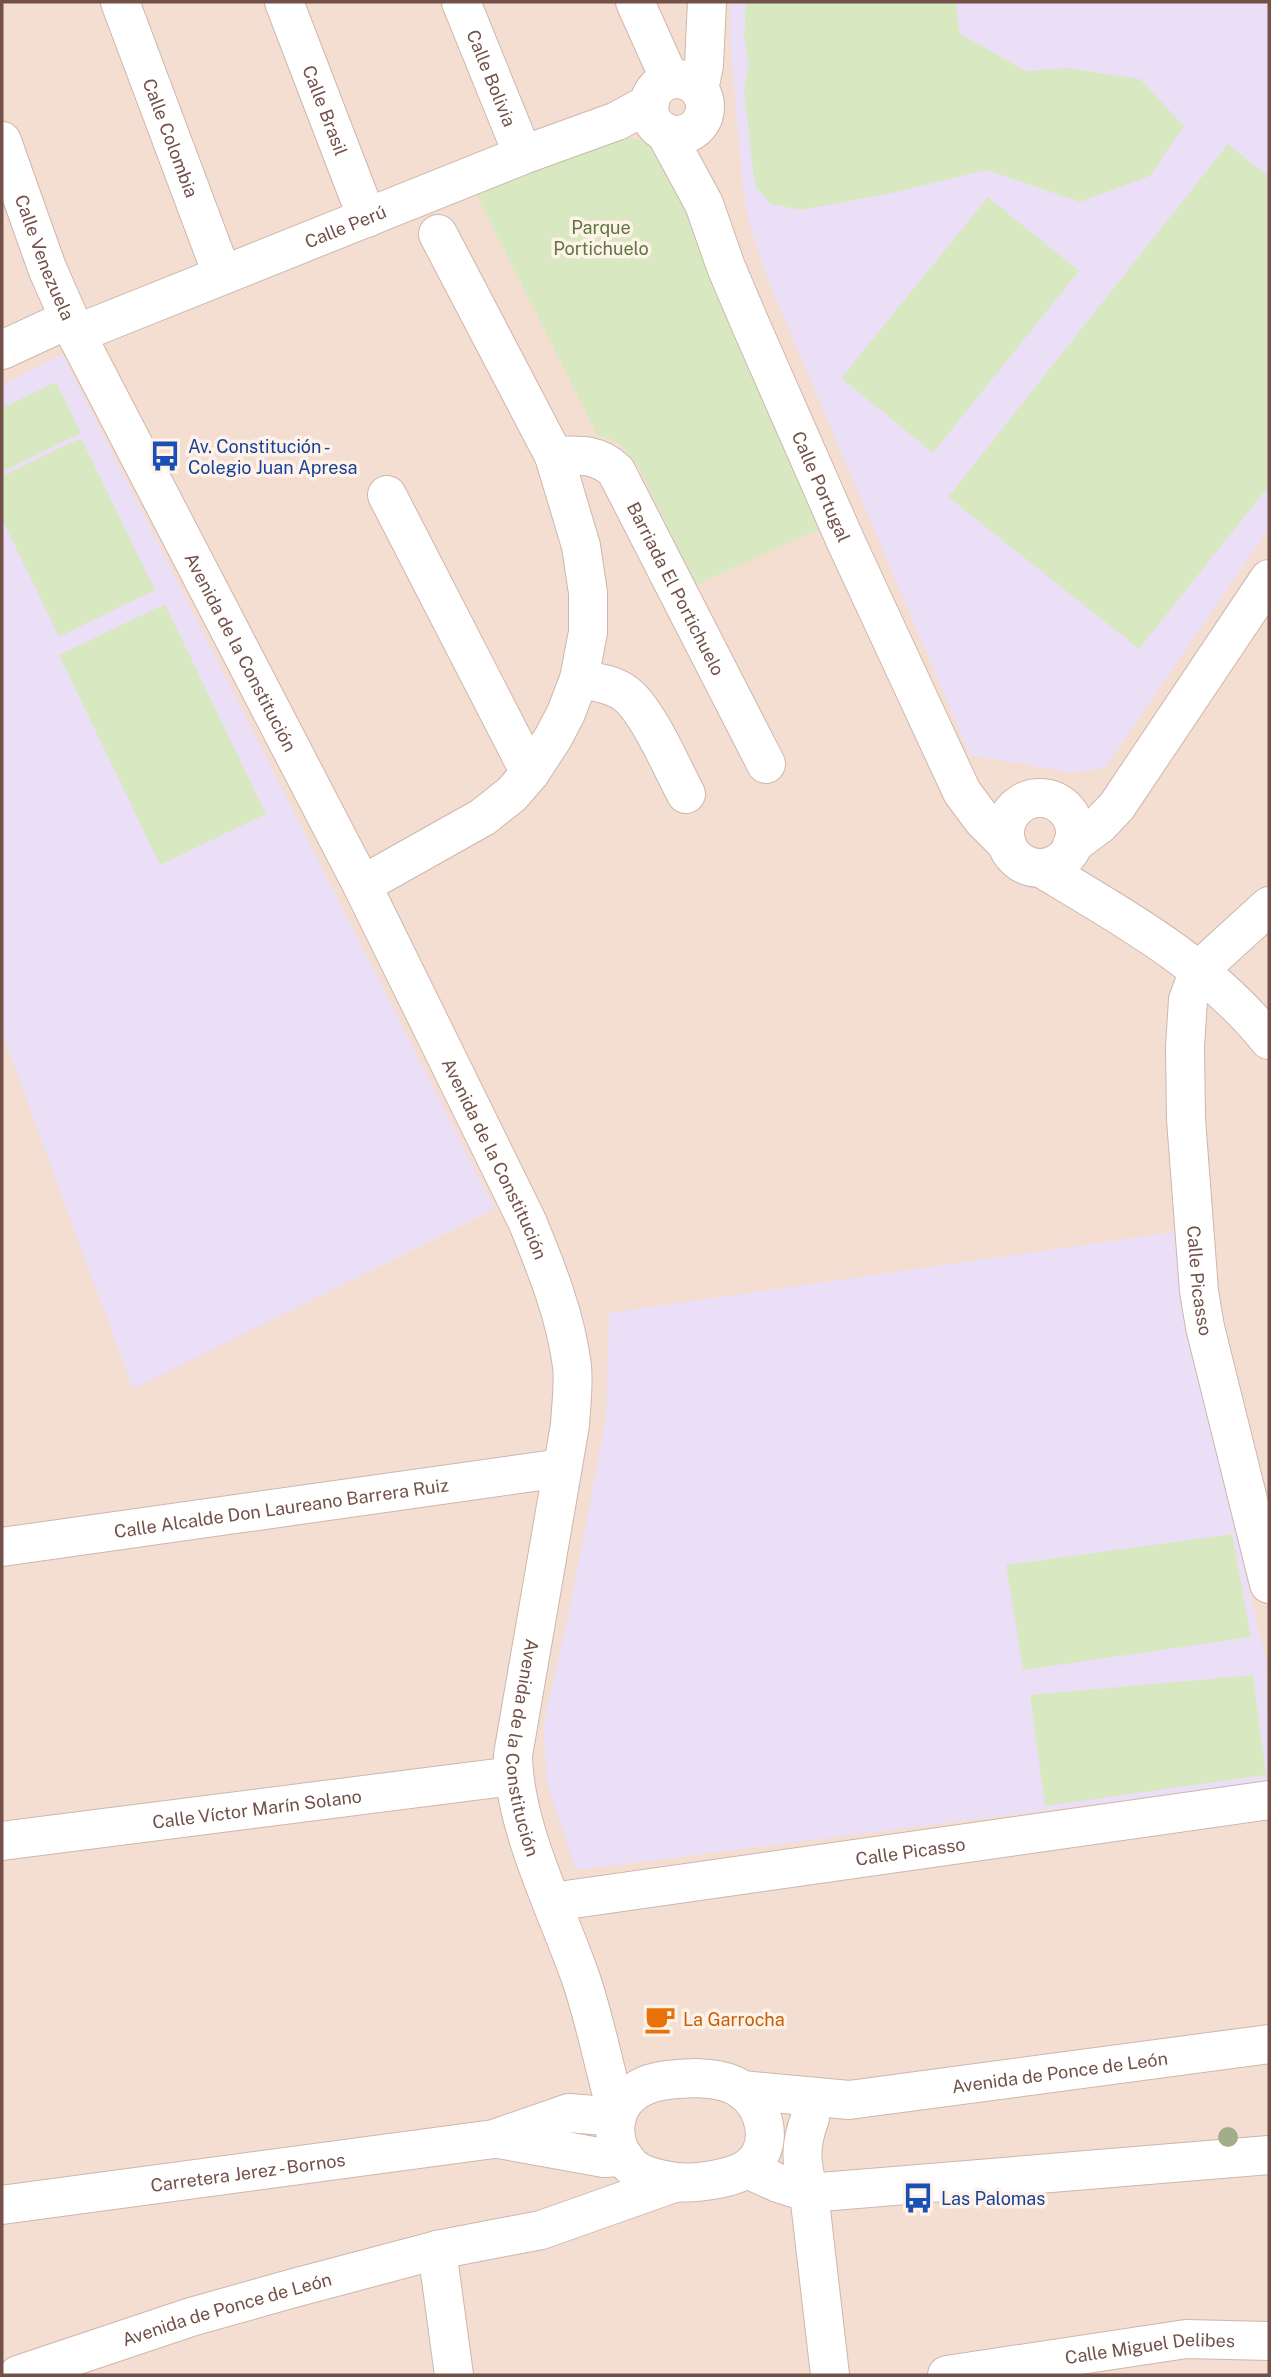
<svg xmlns="http://www.w3.org/2000/svg" width="1271" height="2377" viewBox="0 0 1271 2377" font-family="'Public Sans',sans-serif">
<style>
.residential{fill:#f3ded1}
.education{fill:#ebdff8}
.green{fill:#d8e9c1}
.lines{fill:none;stroke-linecap:round;stroke-linejoin:round}
.minor-casing{stroke:#cfb6ac;stroke-width:40}
.minor{stroke:#fff;stroke-width:38}
.tree{fill:#a4ad8a}
.labels{text-anchor:middle;dominant-baseline:central;stroke-width:7;stroke-linejoin:round;paint-order:stroke}
.street-label{font-size:18px;fill:#735149;stroke:#fff2e8}
.park-label{font-size:18px;fill:#5c7842;stroke:#fff2e8}
.transit-label{font-size:18px;fill:#164399;stroke:#fff2e8;text-anchor:start}
.food-label{font-size:18px;fill:#c56008;stroke:#fff2e8;text-anchor:start}
</style>
<rect width="100%" height="100%" fill="#fcede2"/>
<!-- residential -->
<rect class="residential" x="2" y="2" width="1267" height="2373"/>
<!-- education -->
<g class="education">
<path d="M730 2H1269V528L1105 768 1073 773 970 755 766 275 748 219 742 181 730 41Z"/>
<path d="M62 354 495 1209 133 1389 2 1033V385Z"/>
<path d="M1174 1232 1233 1522 1266 1660 1269 1782 576 1870 547 1783 543 1727 569 1612 606 1418 609 1313Z"/>
</g>
<!-- green -->
<g class="green">
<path d="M746 2H956L960 34 1026 71 1067 68 1140 79 1184 126 1150 176 1080 202 986 170 892 193 801 210 771 204 755 186 753 170 744 91 749 64 744 37Z"/>
<path d="M626 138 644 140 665 156 698 236 726 316 822 528 696 585 638 466 619 443 597 435 474 190Z"/>
<path d="M1228 144 1269 177V486L1139 649 948 497Z"/>
<path d="M988 197 1079 271 933 453 841 378Z"/>
<path d="M56 382 81 433 2 472V408Z"/>
<path d="M81 438 155 590 59 637 2 519V476Z"/>
<path d="M165 604 266 814 160 865 59 655Z"/>
<path d="M1232 1534 1251 1637 1023 1670 1006 1565Z"/>
<path d="M1253 1675 1266 1775 1045 1806 1030 1695Z"/>
</g>
<g class="lines">
<!-- minor casing -->
<g class="minor-casing">
<g id="minor">
<path id="s1" d="M120 2 222 274"/>
<path id="s2" d="M284 2 367 218"/>
<path id="s3" d="M461 2 523 155"/>
<path d="M635 2 670 80"/>
<circle cx="677" cy="107" r="28"/>
<path d="M699 90 704 65 707 2"/>
<path id="s4" d="M665 132 704 204 726 267 752 328 846 542 962 792 982 819 1007 844"/>
<path id="s5" d="M2 141 47 268 76 334 362 885 527 1221C546 1267 566 1317 572 1366 574 1385 571 1405 570 1425L513 1755C514 1827 556 1908 580 1976 593 2013 601 2053 611 2091L620 2106"/>
<path id="s6" d="M76 334 523 155 617 121 650 103"/>
<path d="M2 350 69 319"/>
<path id="s7" d="M554 456C578 455 597 453 616 471L766 764"/>
<path d="M387 495 530 773"/>
<path d="M579 679C595 682 613 684 626 694 648 711 672 768 686 794"/>
<circle cx="1040" cy="833" r="35"/>
<path d="M1072 845 1100 824 1117 806 1269 579"/>
<path d="M1041 868C1123 917 1208 964 1269 1040"/>
<path d="M362 885 483 817 512 794 530 773 553 738 566 713 579 679 588 632V593L581 546 554 456 438 234"/>
<path id="s8" d="M1269 906 1199 970 1188 1000 1185 1047 1186 1119 1199 1291 1205 1327 1269 1584"/>
<path id="s9" d="M2 1547 562 1468"/>
<path id="s10" d="M2 1841 513 1776"/>
<path id="s11" d="M552 1902 1269 1800"/>
<path d="M696 2078C712 2079 728 2080 742 2090 767 2107 775 2149 748 2168 733 2179 694 2184 676 2182 662 2180 641 2176 631 2166 610 2146 609 2110 634 2092 651 2079 676 2079 696 2078Z"/>
<path id="s12" d="M742 2090 849 2100 1269 2044"/>
<path d="M810 2118C799 2148 801 2162 809 2193L830 2375"/>
<path d="M499 2139 604 2158 624 2157"/>
<path d="M747 2169 778 2183 809 2193 1269 2155"/>
<path id="s13" d="M2 2205 494 2139 569 2113 617 2117"/>
<path d="M437 2250 454 2375"/>
<path id="s14" d="M18 2375 191 2317 294 2288 437 2250 541 2230 677 2182"/>
<path id="s15" d="M947 2375 1186 2339 1269 2341"/>
</g>
</g>
<!-- minor -->
<use href="#minor" class="minor"/>
</g>
<!-- trees -->
<circle class="tree" cx="1228" cy="2137" r="10"/>
<!-- icons -->
<defs>
<g id="bus-bare" transform="scale(2.415)"><path d="M-5-6H5V4H4V6H2V4H-2V6H-4V4H-5ZM-3.5-4V0h7V-4ZM-3.5 1.2v1.5H-2V1.2ZM2 1.2v1.5H3.5V1.2Z" fill="#1a4fb4" stroke="#fff2e8" stroke-width="2.5" paint-order="stroke"/></g>
<g id="cafe-bare" transform="scale(2.415)"><path d="M-5.5-4.5H6V0H3Q3 3.5 0 3.5H-2.5Q-5.5 3.5-5.5 0ZM3-3.2v2h1.7v-2ZM-6 4.5H4V6H-6Z" fill="#e8710a" stroke="#fff2e8" stroke-width="2.5" paint-order="stroke"/></g>
</defs>
<g fill-rule="evenodd">
<use href="#bus-bare" x="165" y="456"/>
<use href="#cafe-bare" x="660" y="2019"/>
<use href="#bus-bare" x="918" y="2198"/>
</g>
<g class="labels">
<!-- street labels -->
<g class="street-label">
<text stroke="none"><textPath href="#s3" startOffset="82">Calle Bolivia</textPath></text>
<text stroke="none"><textPath href="#s2" startOffset="116">Calle Brasil</textPath></text>
<text stroke="none"><textPath href="#s1" startOffset="145">Calle Colombia</textPath></text>
<text stroke="none"><textPath href="#s6" startOffset="290">Calle Perú</textPath></text>
<text stroke="none"><textPath href="#s5" startOffset="124">Calle Venezuela</textPath></text>
<text stroke="none"><textPath href="#s4" startOffset="388">Calle Portugal</textPath></text>
<text stroke="none"><textPath href="#s7" startOffset="198">Barriada El Portichuelo</textPath></text>
<text stroke="none"><textPath href="#s5" startOffset="565">Avenida de la Constitución</textPath></text>
<text stroke="none"><textPath href="#s5" startOffset="1132">Avenida de la Constitución</textPath></text>
<text stroke="none"><textPath href="#s8" startOffset="408">Calle Picasso</textPath></text>
<text stroke="none"><textPath href="#s9" startOffset="282">Calle Alcalde Don Laureano Barrera Ruiz</textPath></text>
<text stroke="none"><textPath href="#s5" startOffset="1741">Avenida de la Constitución</textPath></text>
<text stroke="none"><textPath href="#s10" startOffset="257">Calle Víctor Marín Solano</textPath></text>
<text stroke="none"><textPath href="#s11" startOffset="362">Calle Picasso</textPath></text>
<text stroke="none"><textPath href="#s12" startOffset="320">Avenida de Ponce de León</textPath></text>
<text stroke="none"><textPath href="#s13" startOffset="248">Carretera Jerez - Bornos</textPath></text>
<text stroke="none"><textPath href="#s14" startOffset="219">Avenida de Ponce de León</textPath></text>
<text stroke="none"><textPath href="#s15" startOffset="205">Calle Miguel Delibes</textPath></text>
</g>
<!-- park labels -->
<g class="park-label">
<text x="601" y="227">Parque<tspan x="601" dy="21">Portichuelo</tspan></text>
</g>
<!-- transit labels -->
<g class="transit-label">
<text x="188" y="446">Av. Constitución -<tspan x="188" dy="21">Colegio Juan Apresa</tspan></text>
<text x="941" y="2198">Las Palomas</text>
</g>
<!-- food labels -->
<g class="food-label">
<text x="683" y="2019">La Garrocha</text>
</g>
</g>
<!-- border -->
<rect width="1271" height="2377" fill="none" stroke="#735149" stroke-width="7"/>
</svg>
